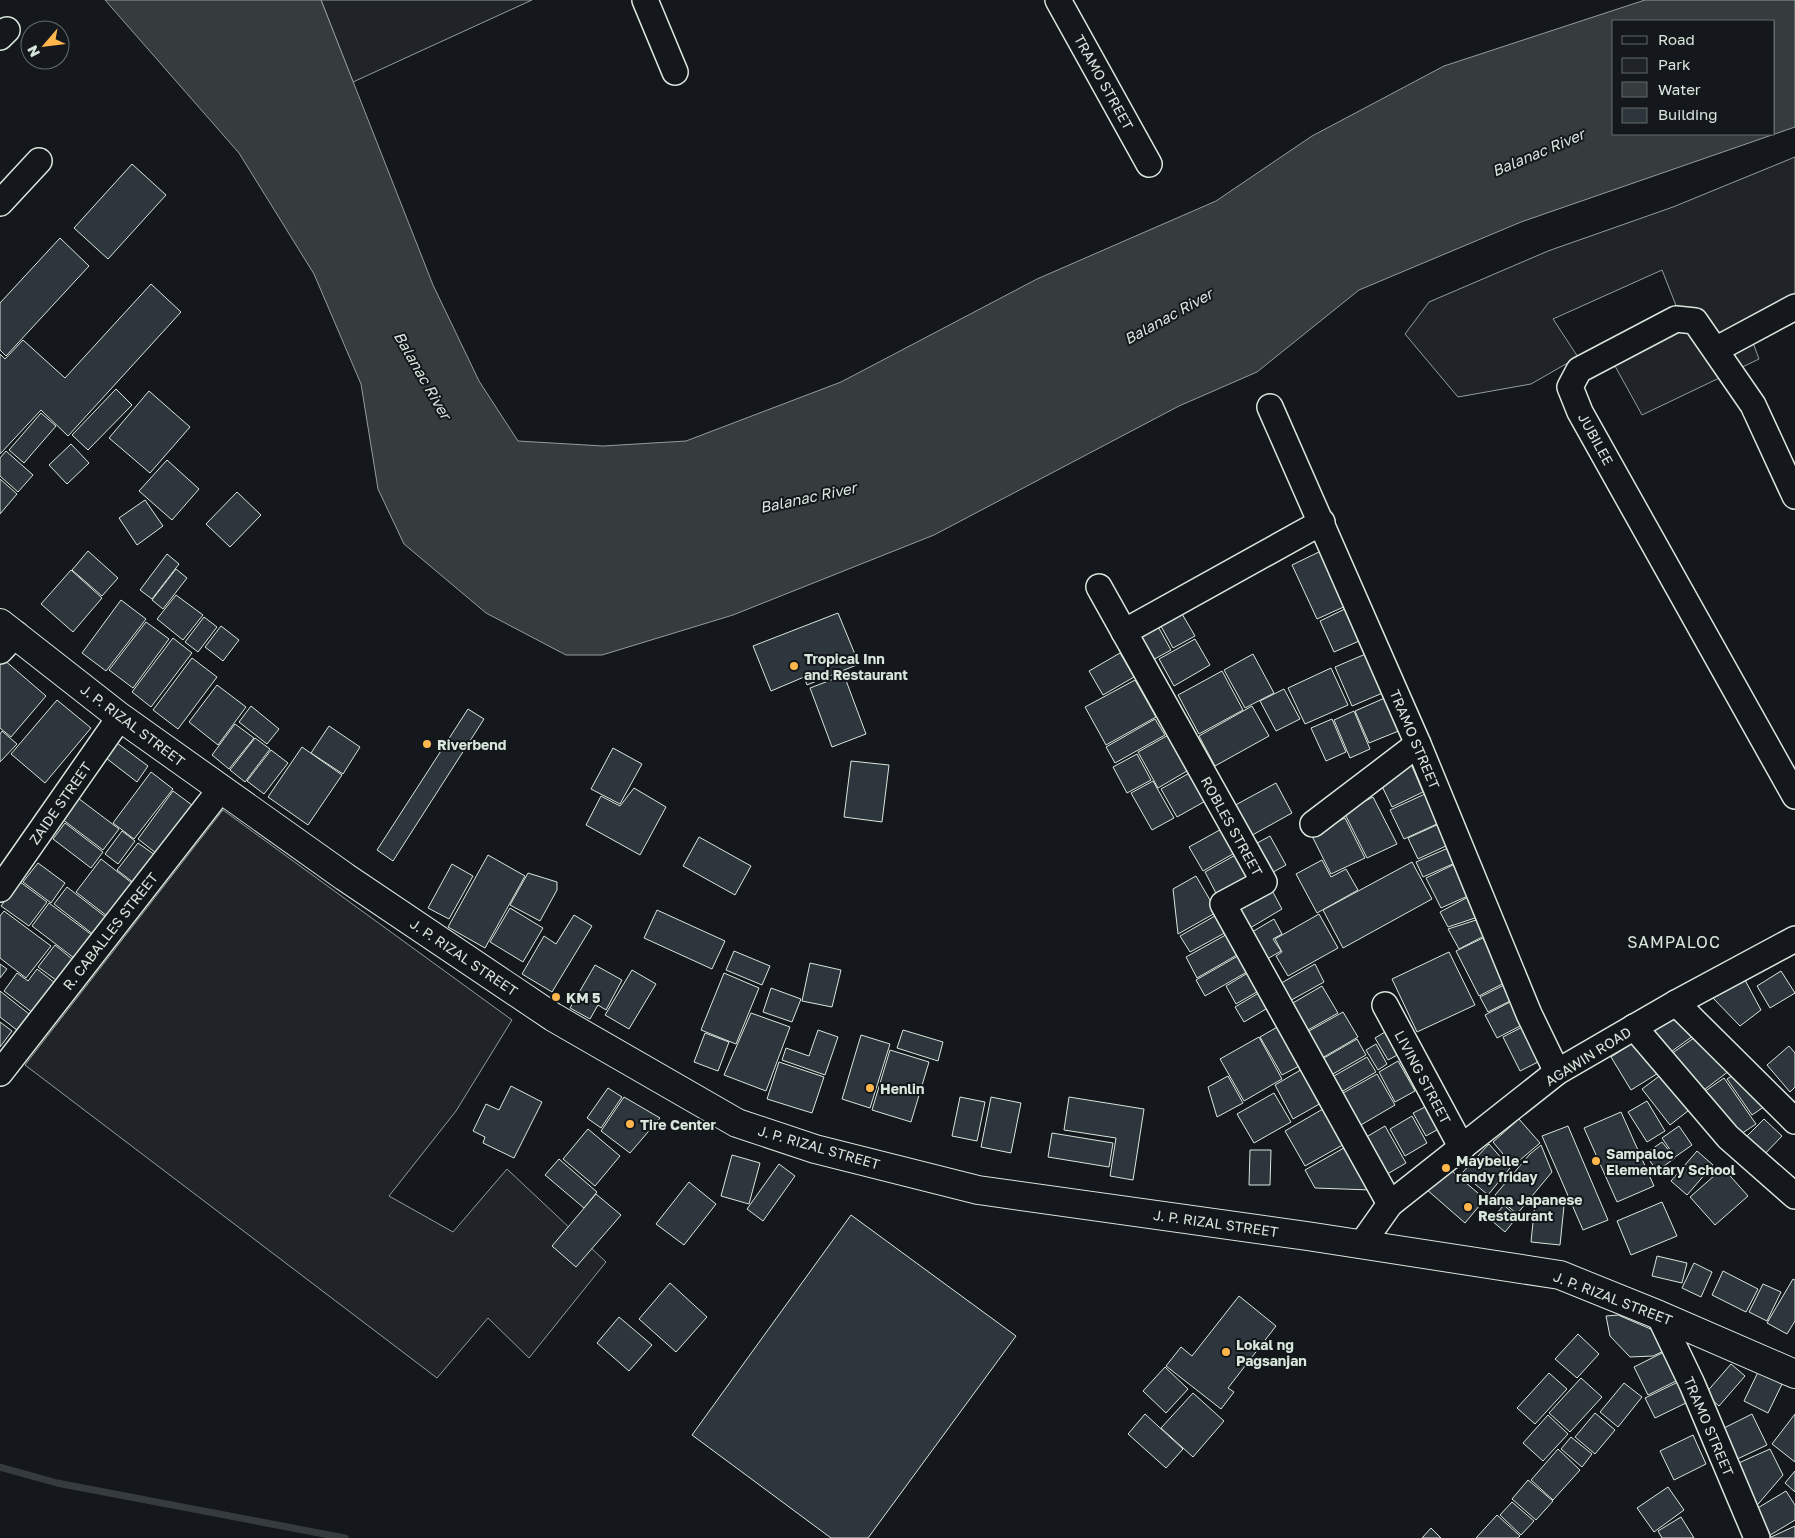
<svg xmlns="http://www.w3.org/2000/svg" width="1795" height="1538" viewBox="0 0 1795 1538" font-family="'Golos Text',sans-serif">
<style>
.green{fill:#202428;stroke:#939e99}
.water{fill:#363b3e;stroke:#939e99;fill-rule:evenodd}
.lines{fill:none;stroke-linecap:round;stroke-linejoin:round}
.stream{stroke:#363b3e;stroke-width:7}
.building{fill:#2c363c;stroke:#d8e6dc}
.minor-casing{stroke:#d8e6dc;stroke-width:28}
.major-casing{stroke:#d8e6dc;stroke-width:30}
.minor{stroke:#14181c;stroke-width:25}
.major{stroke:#14181c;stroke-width:28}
.poi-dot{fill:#ffb74d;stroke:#14181c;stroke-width:2}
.labels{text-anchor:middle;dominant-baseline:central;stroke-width:4;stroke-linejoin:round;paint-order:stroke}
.street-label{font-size:14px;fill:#d8e6dc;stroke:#14181c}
.poi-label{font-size:14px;font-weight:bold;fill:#d8e6dc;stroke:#14181c;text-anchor:start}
.water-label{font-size:15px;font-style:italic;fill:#d8e6dc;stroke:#14181c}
.quarter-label{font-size:16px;letter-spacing:1px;fill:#d8e6dc;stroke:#14181c}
</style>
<rect width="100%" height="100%" fill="#14181c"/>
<!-- green -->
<g class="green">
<path d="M321 0H532L353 82Z"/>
<path d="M1795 157V304L1745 321 1759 359 1642 415 1615 366 1677 308 1662 270 1553 319 1578 357 1531 384 1458 397 1405 334 1429 302 1548 251 1673 207Z"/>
<path d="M223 810 512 1020 456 1111 389 1196 453 1232 507 1169 606 1262 529 1358 488 1318 437 1378 25 1065Z"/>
</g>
<!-- water -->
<path class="water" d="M105 0H321L433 285 479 381 518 441 603 446 686 441 841 382 1037 279 1216 201 1312 136 1444 66 1645 0H1795V127L1521 222 1359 290 1257 372 1179 406 934 535 733 615 602 655H566L486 613 404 544 378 489 361 384 314 274 239 153ZM1614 21H1774V134H1614Z"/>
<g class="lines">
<!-- stream -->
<path class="stream" d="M0 1467 57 1483 345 1538"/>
</g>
<!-- building -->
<g class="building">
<path d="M132 164 166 195 108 259 74 228Z"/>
<path d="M60 238 89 266 6 356 0 350V303Z"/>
<path d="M151 284 181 312 68 436 41 410 0 454V354L5 359 23 340 65 378Z"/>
<path d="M116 389 132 405 88 450 72 435Z"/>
<path d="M149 391 190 427 150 473 109 438Z"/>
<path d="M41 413 56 426 24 463 9 450Z"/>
<path d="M71 444 89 463 67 484 49 465Z"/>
<path d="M6 451 33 475 18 492 0 476V458Z"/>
<path d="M167 460 199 489 172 520 139 491Z"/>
<path d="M0 479 17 494 0 514Z"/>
<path d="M237 492 261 515 230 547 206 524Z"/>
<path d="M145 500 163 526 137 545 119 518Z"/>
<path d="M1323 550 1348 605 1317 619 1292 565Z"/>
<path d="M88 551 118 578 102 596 72 570Z"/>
<path d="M167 554 179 564 152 599 140 590Z"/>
<path d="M176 569 187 578 163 609 152 600Z"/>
<path d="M71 570 102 598 73 632 41 604Z"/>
<path d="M176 595 203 615 183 640 157 619Z"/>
<path d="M121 600 146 619 106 671 82 653Z"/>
<path d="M1351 606 1366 638 1334 652 1320 621Z"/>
<path d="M1178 607 1195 636 1173 648 1157 619Z"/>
<path d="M838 613 859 664 807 685 804 677 771 691 753 646Z"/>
<path d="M204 617 217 627 198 652 185 642Z"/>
<path d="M1155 621 1171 650 1149 662 1133 633Z"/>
<path d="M146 622 169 639 133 688 109 670Z"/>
<path d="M221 626 239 640 223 661 205 647Z"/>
<path d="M173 638 192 653 151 707 132 692Z"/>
<path d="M1195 639 1210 665 1174 686 1159 659Z"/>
<path d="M1120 653 1134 677 1103 695 1089 671Z"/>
<path d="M1368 653 1385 692 1352 706 1335 667Z"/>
<path d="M1253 654 1274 693 1245 708 1224 670Z"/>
<path d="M192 658 217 677 178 729 153 710Z"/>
<path d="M3 659 46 696 11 737 0 728V663Z"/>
<path d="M1331 668 1348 705 1305 724 1288 688Z"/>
<path d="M1222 671 1243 710 1199 734 1178 695Z"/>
<path d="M844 675 866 734 832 747 810 688Z"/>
<path d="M1135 680 1156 717 1106 745 1085 707Z"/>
<path d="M217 685 246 707 218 745 189 722Z"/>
<path d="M1284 689 1300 719 1276 731 1260 701Z"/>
<path d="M1387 697 1401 730 1369 743 1355 711Z"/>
<path d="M57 700 91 728 45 783 11 754Z"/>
<path d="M251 706 279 729 267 744 239 722Z"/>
<path d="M1252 706 1269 736 1215 766 1199 736Z"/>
<path d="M468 709 484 719 393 861 377 850Z"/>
<path d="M1354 711 1370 749 1350 758 1334 720Z"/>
<path d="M1155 719 1165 735 1115 763 1106 747Z"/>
<path d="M1332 719 1346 752 1326 761 1311 728Z"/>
<path d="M235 724 254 738 229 769 212 755Z"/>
<path d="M329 726 360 747 343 774 311 753Z"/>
<path d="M2 731 17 744 0 762V734Z"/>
<path d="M1172 733 1192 768 1158 788 1138 752Z"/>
<path d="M255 738 270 749 245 782 230 770Z"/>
<path d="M117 743 148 766 137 782 106 758Z"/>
<path d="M302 747 342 775 308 825 268 797Z"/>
<path d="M613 748 642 764 620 804 591 789Z"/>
<path d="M271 750 288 763 264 794 247 781Z"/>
<path d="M1137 754 1151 780 1127 793 1113 767Z"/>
<path d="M851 761 889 765 882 822 844 817Z"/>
<path d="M1411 764 1423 792 1392 807 1379 780Z"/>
<path d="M1193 771 1209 799 1177 817 1161 789Z"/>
<path d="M151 772 173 789 134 839 113 823Z"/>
<path d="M1153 781 1174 818 1152 830 1131 793Z"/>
<path d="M1276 783 1292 813 1247 838 1230 808Z"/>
<path d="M634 788 666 807 640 855 586 825 601 796 620 806Z"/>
<path d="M173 791 192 805 156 853 138 839Z"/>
<path d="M1425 794 1439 823 1404 839 1390 810Z"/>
<path d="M1373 797 1397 844 1367 858 1344 812Z"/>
<path d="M78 798 119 829 103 850 62 819Z"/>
<path d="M1345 818 1365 858 1331 874 1311 834Z"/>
<path d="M65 823 103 852 91 868 53 839Z"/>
<path d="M1439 824 1448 845 1418 859 1408 838Z"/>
<path d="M1225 827 1238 851 1203 871 1189 847Z"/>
<path d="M122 831 135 841 118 864 105 854Z"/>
<path d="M1270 836 1286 865 1266 876 1250 847Z"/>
<path d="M699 837 751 866 735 895 683 866Z"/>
<path d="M138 843 155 855 134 883 117 870Z"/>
<path d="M1448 848 1455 863 1423 877 1416 862Z"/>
<path d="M1239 853 1253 877 1218 897 1205 872Z"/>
<path d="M488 855 525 876 485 948 448 927Z"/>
<path d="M101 859 132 883 107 916 76 892Z"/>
<path d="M1322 860 1331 877 1346 869 1358 890 1317 913 1296 874Z"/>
<path d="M1412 862 1432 899 1343 948 1323 910Z"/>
<path d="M38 863 65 883 51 903 23 882Z"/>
<path d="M452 864 473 876 449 919 428 908Z"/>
<path d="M1455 864 1470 895 1441 908 1426 878Z"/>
<path d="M528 873 557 882V890L540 921 510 905Z"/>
<path d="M1196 876 1217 912 1178 934 1173 889Z"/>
<path d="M19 881 47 902 29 926 1 906Z"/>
<path d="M1268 883 1282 909 1245 931 1231 905Z"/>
<path d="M67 887 107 918 94 935 54 904Z"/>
<path d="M1470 896 1478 917 1448 927 1440 912Z"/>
<path d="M49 903 92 935 74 958 32 926Z"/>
<path d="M510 908 543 928 523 962 490 942Z"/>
<path d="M657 910 725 941 712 969 644 938Z"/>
<path d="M4 911 51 946 26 978 0 958V916Z"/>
<path d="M1220 913 1230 930 1190 952 1180 936Z"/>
<path d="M1319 914 1338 948 1288 976 1276 956 1282 952 1275 939Z"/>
<path d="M574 915 592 926 552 992 522 974 544 936 556 944Z"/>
<path d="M1274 919 1282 934 1273 939 1281 951 1262 962 1247 935Z"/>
<path d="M1476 920 1484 936 1459 949 1448 929Z"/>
<path d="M1231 932 1242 952 1197 978 1186 957Z"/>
<path d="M1483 938 1506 982 1479 996 1456 951Z"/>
<path d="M55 945 72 959 56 980 38 967Z"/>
<path d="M734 951 770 966 762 985 726 970Z"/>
<path d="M1449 952 1475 1005 1417 1032 1392 979Z"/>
<path d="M1243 953 1252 969 1205 996 1196 980Z"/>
<path d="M810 963 841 970 832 1007 802 1001Z"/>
<path d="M0 964 7 969 0 978Z"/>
<path d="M1315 964 1324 982 1286 1003 1276 986Z"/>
<path d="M595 965 622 980 606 1010 598 1005 590 1019 570 1008Z"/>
<path d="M37 969 55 983 33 1013 4 991 17 973 28 981Z"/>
<path d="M632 970 656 984 629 1029 605 1015Z"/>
<path d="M1251 971 1262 989 1236 1004 1226 986Z"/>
<path d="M1781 971 1795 993 1770 1008 1757 986Z"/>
<path d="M724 973 759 988 736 1044 701 1030Z"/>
<path d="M1745 980 1761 1010 1740 1026 1712 997Z"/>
<path d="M1506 984 1514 999 1488 1012 1480 997Z"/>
<path d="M1322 986 1338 1013 1301 1034 1286 1007Z"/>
<path d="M771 988 801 999 792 1022 763 1012Z"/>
<path d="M0 991 29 1014 17 1030 0 1017Z"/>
<path d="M1262 991 1271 1006 1244 1022 1235 1007Z"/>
<path d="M1512 1001 1524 1024 1497 1038 1485 1015Z"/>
<path d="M1676 1005 1697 1033 1668 1054 1647 1026Z"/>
<path d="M1343 1012 1358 1037 1317 1061 1302 1035Z"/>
<path d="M751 1013 790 1027 766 1091 724 1075Z"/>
<path d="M0 1022 12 1031 0 1047Z"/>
<path d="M1279 1026 1301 1065 1282 1075 1260 1037Z"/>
<path d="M1524 1026 1542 1060 1520 1071 1503 1037Z"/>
<path d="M1390 1029 1403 1052 1388 1060 1375 1038Z"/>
<path d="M818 1030 838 1037 825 1075 782 1060 786 1048 809 1056Z"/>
<path d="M903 1030 943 1042 938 1061 897 1048Z"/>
<path d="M705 1033 729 1042 718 1071 694 1062Z"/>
<path d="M1701 1033 1729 1071 1700 1093 1671 1054Z"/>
<path d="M861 1035 890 1044 870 1108 842 1099Z"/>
<path d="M1259 1037 1282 1079 1244 1101 1220 1059Z"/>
<path d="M1357 1039 1366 1055 1326 1078 1317 1062Z"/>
<path d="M1639 1039 1660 1072 1631 1090 1611 1057Z"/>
<path d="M1376 1044 1387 1064 1378 1070 1366 1050Z"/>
<path d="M1789 1046 1795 1053V1087L1790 1092 1767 1065Z"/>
<path d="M890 1050 929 1062 911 1122 872 1110Z"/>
<path d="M1367 1057 1376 1072 1336 1095 1327 1080Z"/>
<path d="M1398 1061 1415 1091 1395 1102 1379 1072Z"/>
<path d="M779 1062 824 1077 812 1113 767 1099Z"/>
<path d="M1304 1068 1323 1102 1293 1119 1275 1085Z"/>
<path d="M1741 1070 1765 1106 1752 1115 1727 1079Z"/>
<path d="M1666 1071 1693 1107 1670 1125 1642 1089Z"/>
<path d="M1377 1074 1395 1105 1354 1129 1336 1097Z"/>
<path d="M1228 1076 1243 1103 1217 1117 1208 1087Z"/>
<path d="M1724 1078 1756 1124 1732 1140 1701 1094Z"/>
<path d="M511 1086 542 1102 514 1158 483 1143 485 1137 473 1131 486 1104 499 1110Z"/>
<path d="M608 1088 622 1097 601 1128 587 1118Z"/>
<path d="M1274 1093 1291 1122 1254 1143 1237 1114Z"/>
<path d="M624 1097 660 1118 630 1153 601 1131Z"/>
<path d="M960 1097 985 1102 977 1141 952 1136Z"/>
<path d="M991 1097 1021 1103 1011 1153 981 1147Z"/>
<path d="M1069 1097 1144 1109 1133 1180 1110 1176 1116 1138 1064 1130Z"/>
<path d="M1647 1101 1665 1131 1647 1142 1628 1112Z"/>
<path d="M1429 1105 1442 1127 1426 1136 1413 1113Z"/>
<path d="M1328 1106 1348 1142 1305 1166 1285 1131Z"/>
<path d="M1621 1112 1654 1186 1617 1202 1584 1128Z"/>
<path d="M1412 1116 1427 1143 1405 1156 1390 1129Z"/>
<path d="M1519 1119 1540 1143 1513 1166 1493 1142Z"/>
<path d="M1764 1119 1782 1136 1760 1159 1742 1141Z"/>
<path d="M1385 1126 1406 1163 1384 1176 1363 1139Z"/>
<path d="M1568 1126 1608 1220 1583 1230 1542 1136Z"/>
<path d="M1679 1126 1692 1145 1675 1157 1662 1138Z"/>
<path d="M588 1129 620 1156 595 1186 563 1159Z"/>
<path d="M1052 1133 1113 1143 1109 1167 1048 1157Z"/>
<path d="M1662 1142 1675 1158 1657 1171 1645 1154Z"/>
<path d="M1489 1144 1510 1168 1488 1195 1462 1173Z"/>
<path d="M1349 1145 1371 1190 1315 1188 1305 1170Z"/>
<path d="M1541 1145 1552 1172 1517 1214 1495 1195 1530 1154Z"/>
<path d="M1250 1150H1271L1270 1185H1249Z"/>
<path d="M1697 1151 1713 1165 1687 1195 1671 1181Z"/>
<path d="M732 1155 760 1163 749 1204 721 1196Z"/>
<path d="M559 1159 597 1192 584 1208 545 1175Z"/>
<path d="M779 1164 795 1176 763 1221 747 1209Z"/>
<path d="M1445 1165 1485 1199 1465 1223 1426 1189Z"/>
<path d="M1723 1168 1748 1196 1715 1225 1690 1197Z"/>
<path d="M689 1182 716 1204 684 1245 656 1224Z"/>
<path d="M596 1194 621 1215 576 1267 552 1246Z"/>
<path d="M1662 1202 1677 1236 1631 1255 1617 1221Z"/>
<path d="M1535 1203 1564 1206 1560 1245 1531 1242Z"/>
<path d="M1504 1205 1517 1217 1505 1232 1491 1220Z"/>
<path d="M851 1215 1016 1336 868 1538H831L692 1435Z"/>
<path d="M1657 1256 1687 1263 1682 1283 1652 1276Z"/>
<path d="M1694 1263 1712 1272 1701 1297 1682 1288Z"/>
<path d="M1723 1271 1758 1289 1746 1312 1712 1295Z"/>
<path d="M1793 1279 1795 1280V1321L1787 1334 1767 1323Z"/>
<path d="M670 1283 707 1317 676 1352 639 1319Z"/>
<path d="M1763 1284 1781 1292 1767 1321 1749 1312Z"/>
<path d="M1239 1296 1276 1326 1228 1388 1234 1392 1221 1409 1166 1366 1181 1347 1192 1356Z"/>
<path d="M1618 1315 1660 1333 1666 1350 1653 1356 1630 1357 1610 1336 1606 1316Z"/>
<path d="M619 1317 652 1345 629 1371 597 1343Z"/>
<path d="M1578 1334 1599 1354 1577 1378 1555 1359Z"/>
<path d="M1664 1352 1678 1380 1648 1395 1634 1367Z"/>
<path d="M1731 1364 1745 1376 1719 1406 1705 1394Z"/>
<path d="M1165 1367 1188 1389 1166 1413 1143 1391Z"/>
<path d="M1759 1370 1783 1382 1768 1413 1744 1401Z"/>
<path d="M1549 1373 1567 1389 1535 1424 1517 1408Z"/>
<path d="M1581 1378 1602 1397 1570 1432 1549 1413Z"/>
<path d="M1678 1382 1688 1402 1655 1418 1645 1398Z"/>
<path d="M1624 1383 1642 1397 1618 1427 1600 1412Z"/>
<path d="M1193 1393 1224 1421 1193 1457 1161 1428Z"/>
<path d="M1595 1413 1615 1430 1595 1454 1575 1437Z"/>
<path d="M1145 1414 1183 1449 1166 1468 1128 1434Z"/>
<path d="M1752 1414 1767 1445 1733 1461 1718 1431Z"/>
<path d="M1795 1414V1462L1772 1444Z"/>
<path d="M1548 1415 1568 1434 1543 1461 1523 1443Z"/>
<path d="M1693 1435 1706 1464 1674 1480 1660 1451Z"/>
<path d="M1571 1437 1592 1454 1582 1467 1561 1449Z"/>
<path d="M1558 1449 1580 1470 1553 1500 1531 1480Z"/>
<path d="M1770 1449 1783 1475 1753 1510 1732 1466Z"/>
<path d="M1795 1471V1492L1785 1483Z"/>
<path d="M1528 1480 1553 1501 1536 1520 1512 1499Z"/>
<path d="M1668 1487 1684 1510 1654 1532 1637 1508Z"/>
<path d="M1786 1491 1795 1505V1520L1767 1537 1751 1512Z"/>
<path d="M1512 1502 1534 1521 1521 1535 1500 1515Z"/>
<path d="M1497 1515 1520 1536 1518 1538H1476Z"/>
<path d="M1681 1517 1694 1538H1662L1658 1531Z"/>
<path d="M1795 1526V1538H1769Z"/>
<path d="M1431 1528 1441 1538H1422Z"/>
</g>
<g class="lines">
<!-- minor casing -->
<g class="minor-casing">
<g id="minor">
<path d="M645 0 675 72"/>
<path d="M1058 0 1149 164"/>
<path d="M0 37 7 30"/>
<path d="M0 203 39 161"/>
<path d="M1717 349 1795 307"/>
<path d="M1270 407 1418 744 1529 1014 1557 1072"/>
<path d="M1795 496 1753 405 1695 321 1676 319 1579 370 1570 387 1580 412 1795 796"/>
<path d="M1099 587 1264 882 1223 904 1390 1204"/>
<path d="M1124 632 1322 522"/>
<path d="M0 651 16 634"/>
<path d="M1313 824 1418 744"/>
<path d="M0 889 120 717"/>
<path d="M1676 1003 1795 1121"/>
<path d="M1385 1005 1462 1148"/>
<path d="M1634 1027 1728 1137 1795 1196"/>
<path d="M0 1073 220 790"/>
<path d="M1361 1245 1390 1204 1557 1072 1676 1003 1795 939"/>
<path d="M1659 1315 1692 1384 1757 1538"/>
</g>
</g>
<!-- major casing -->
<g class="major-casing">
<path id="major" d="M0 623 120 717 345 877 553 1017 737 1123 815 1149 978 1190 1307 1236 1560 1275 1659 1315 1795 1374"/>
</g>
<!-- minor -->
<use href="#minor" class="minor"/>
<!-- major -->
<use href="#major" class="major"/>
</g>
<!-- markers -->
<g class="poi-dot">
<circle cx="794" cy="666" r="5"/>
<circle cx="427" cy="744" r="5"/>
<circle cx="556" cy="997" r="5"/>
<circle cx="870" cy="1088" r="5"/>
<circle cx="630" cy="1124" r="5"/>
<circle cx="1596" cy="1161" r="5"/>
<circle cx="1446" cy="1168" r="5"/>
<circle cx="1468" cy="1207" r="5"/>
<circle cx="1226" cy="1352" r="5"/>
</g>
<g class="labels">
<!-- street labels -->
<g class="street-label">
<text transform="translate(1104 82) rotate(61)">TRAMO STREET</text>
<text transform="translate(1596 439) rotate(61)">JUBILEE</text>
<text transform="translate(133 725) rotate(37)">J. P. RIZAL STREET</text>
<text transform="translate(1415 739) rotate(67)">TRAMO STREET</text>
<text transform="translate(60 803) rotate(-55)">ZAIDE STREET</text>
<text transform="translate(1232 826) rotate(61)">ROBLES STREET</text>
<text transform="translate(110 931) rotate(-52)">R. CABALLES STREET</text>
<text transform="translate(464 957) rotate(34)">J. P. RIZAL STREET</text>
<text transform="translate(1588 1056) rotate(-32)">AGAWIN ROAD</text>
<text transform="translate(1423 1077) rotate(62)">LIVING STREET</text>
<text transform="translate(819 1147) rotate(16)">J. P. RIZAL STREET</text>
<text transform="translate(1216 1223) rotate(8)">J. P. RIZAL STREET</text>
<text transform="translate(1613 1298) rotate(21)">J. P. RIZAL STREET</text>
<text transform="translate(1709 1426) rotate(67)">TRAMO STREET</text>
</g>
<!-- poi labels -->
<g class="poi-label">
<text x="804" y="658">Tropical Inn<tspan x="804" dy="16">and Restaurant</tspan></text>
<text x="437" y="744">Riverbend</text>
<text x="566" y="997">KM 5</text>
<text x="880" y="1088">Henlin</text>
<text x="640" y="1124">Tire Center</text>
<text x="1606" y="1153">Sampaloc<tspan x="1606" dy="16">Elementary School</tspan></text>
<text x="1456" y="1160">Maybelle -<tspan x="1456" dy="16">randy friday</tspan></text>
<text x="1478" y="1199">Hana Japanese<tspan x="1478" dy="16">Restaurant</tspan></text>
<text x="1236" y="1344">Lokal ng<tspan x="1236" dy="16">Pagsanjan</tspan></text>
</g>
<!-- water labels -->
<g class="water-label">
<text transform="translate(1538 152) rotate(-23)">Balanac River</text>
<text transform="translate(1168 316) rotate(-29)">Balanac River</text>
<text transform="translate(423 375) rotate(60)">Balanac River</text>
<text transform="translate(808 497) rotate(-12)">Balanac River</text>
</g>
<!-- quarter labels -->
<g class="quarter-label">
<text x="1674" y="942">SAMPALOC</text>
</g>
</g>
<!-- legend -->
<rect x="1612" y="20" width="162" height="115" fill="#14181c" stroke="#626a69"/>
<rect x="1622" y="36" width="25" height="8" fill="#14181c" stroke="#626a69"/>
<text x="1658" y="45" font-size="15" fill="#d8e6dc">Road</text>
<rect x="1622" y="58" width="25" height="15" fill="#202428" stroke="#626a69"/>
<text x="1658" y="70" font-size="15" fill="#d8e6dc">Park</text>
<rect x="1622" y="82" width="25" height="15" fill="#363b3e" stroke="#626a69"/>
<text x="1658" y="95" font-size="15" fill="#d8e6dc">Water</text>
<rect x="1622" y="108" width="25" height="15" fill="#2c363c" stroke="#626a69"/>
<text x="1658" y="120" font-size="15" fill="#d8e6dc">Building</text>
<!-- north arrow -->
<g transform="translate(45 45) rotate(242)"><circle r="24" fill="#14181c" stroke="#626a69"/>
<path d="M0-4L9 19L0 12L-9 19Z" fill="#ffb74d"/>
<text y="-8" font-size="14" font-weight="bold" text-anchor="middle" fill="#d8e6dc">N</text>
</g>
</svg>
